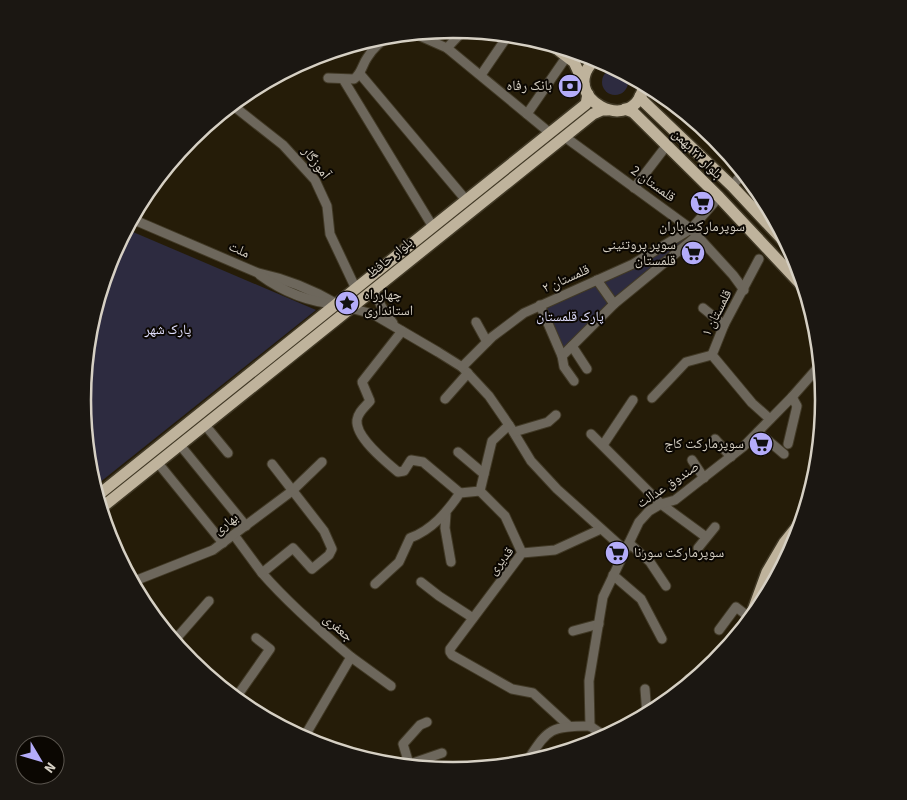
<svg xmlns="http://www.w3.org/2000/svg" width="907" height="800" viewBox="0 0 907 800" font-family="'Source Sans 3','Noto Naskh Arabic',sans-serif">
<style>
.green{fill:#2d2b40}
.lines{fill:none;stroke-linecap:round;stroke-linejoin:round}
.minor-casing{stroke:#413926;stroke-width:11}
.major-casing{stroke:#413926;stroke-width:14}
.minor{stroke:#6d675c;stroke-width:9}
.major{stroke:#bfb39c;stroke-width:11}
.labels{text-anchor:middle;dominant-baseline:central;stroke-width:4;stroke-linejoin:round;paint-order:stroke}
.poi-label{font-size:14px;fill:#d6d0c4;stroke:#0b0702;text-anchor:end}
.street-label{font-size:14px;fill:#d6d0c4;stroke:#0b0702}
.park-label{font-size:14px;fill:#e1dffe;stroke:#0b0702}
.rim{fill:none;stroke:#d6d0c4;stroke-width:2.5}
</style>
<rect width="100%" height="100%" fill="#251c08"/>
<!-- green -->
<g class="green">
<circle cx="615" cy="82" r="13"/>
<path d="M126 229 316 310 94 487 89 472 82 400 89 327 111 258Z"/>
<path d="M684 238 685 240 617 298 562 353 544 307 632 269Z"/>
</g>
<g class="lines">
<!-- minor casing -->
<g class="minor-casing">
<g id="minor">
<path d="M413 33 447 48 550 133"/>
<path d="M447 48 464 30"/>
<path d="M360 74 466 200"/>
<path d="M481 75 509 34"/>
<path d="M328 78 354 79C362 73 362 65 367 58 373 48 382 40 392 35"/>
<path d="M343 79 433 227"/>
<path d="M231 104 283 145 315 180 327 206 330 234 356 289"/>
<path d="M527 114 567 56"/>
<path d="M565 137 691 229 733 275 744 290"/>
<path d="M732 186 744 172"/>
<path d="M634 188 667 145"/>
<path d="M132 219 258 273C286 279 313 290 337 304"/>
<path d="M260 275C282 291 309 302 336 304"/>
<path d="M597 280 614 304"/>
<path d="M374 289C378 303 384 312 393 323"/>
<path d="M540 305 562 356 564 367 574 381"/>
<path d="M350 308 373 314 438 352 462 367 489 396 511 428 531 461 557 489 625 550"/>
<path d="M703 308 724 325"/>
<path d="M476 322 487 342"/>
<path d="M402 331 362 382 370 401C365 407 358 412 357 420 355 437 386 462 398 472L404 471 411 460 423 462 460 493"/>
<path d="M572 346 587 369"/>
<path d="M712 355 724 325 759 259"/>
<path d="M712 355 752 403 770 419"/>
<path d="M562 356 614 304 697 236"/>
<path d="M462 367 492 337 524 313 633 264 691 229 719 197"/>
<path d="M652 398 686 362 712 355"/>
<path d="M445 399 468 373"/>
<path d="M205 425 228 453"/>
<path d="M514 432 548 422 556 415"/>
<path d="M758 432 784 454"/>
<path d="M591 434 661 504 706 537"/>
<path d="M715 439 731 457"/>
<path d="M788 444 797 406 792 397"/>
<path d="M180 445 246 526"/>
<path d="M603 445 633 400"/>
<path d="M458 452 484 474"/>
<path d="M692 460 704 478"/>
<path d="M158 463 223 543"/>
<path d="M272 464 324 531 332 549 329 555 312 569 293 548 262 573C289 604 320 631 351 657L303 739"/>
<path d="M480 491 505 516 522 553"/>
<path d="M446 514 445 528 451 562"/>
<path d="M234 535 262 573"/>
<path d="M629 543 650 562 666 586"/>
<path d="M698 548 715 527"/>
<path d="M767 572 775 582"/>
<path d="M613 575 641 599 662 639"/>
<path d="M132 582 213 550 292 491 322 462"/>
<path d="M421 582 439 596 473 618"/>
<path d="M375 584 399 562 410 538C432 530 447 512 460 493L480 491 492 441 509 425"/>
<path d="M719 630 736 607 749 617"/>
<path d="M573 631 599 624"/>
<path d="M174 641 209 601"/>
<path d="M351 657 391 686"/>
<path d="M689 679 691 683"/>
<path d="M645 689 647 715"/>
<path d="M235 699 270 649 256 638"/>
<path d="M244 706 249 710"/>
<path d="M569 726 533 693 512 689 452 655 450 652V649L522 553 555 550 601 529"/>
<path d="M590 726 589 681 603 597 639 522 649 511 661 504 675 500 743 447 792 397 821 364"/>
<path d="M590 726 606 737"/>
<path d="M410 764 442 753"/>
<path d="M525 764C548 730 547 726 590 726"/>
<path d="M410 767 403 744 420 725 427 722"/>
</g>
</g>
<!-- major casing -->
<g class="major-casing">
<g id="major">
<path d="M549 43 574 62 584 84"/>
<path d="M597 58C552 96 637 141 644 83"/>
<path d="M640 96 643 101 732 186 793 251"/>
<path d="M625 109 633 112 719 197 806 290"/>
<path d="M97 496 586 104 588 94"/>
<path d="M100 509 593 114 602 110H607"/>
<path d="M748 624 767 572 784 543 804 518"/>
</g>
</g>
<!-- minor -->
<use href="#minor" class="minor"/>
<!-- major -->
<use href="#major" class="major"/>
</g>
<!-- icons -->
<defs>
<g id="bank-disc" transform="scale(1.25)"><circle r="9.5" fill="#b4acf9" stroke="#0b0702"/><path d="M-6-4H6V4H-6ZM0-2.3a2.3 2.3 0 1 0 0 4.6a2.3 2.3 0 1 0 0-4.6Z" fill="#111"/></g>
<g id="supermarket-disc" transform="scale(1.25)"><circle r="9.5" fill="#b4acf9" stroke="#0b0702"/><path d="M-6-5.5h2.5l.6 2H6L4.5 2H-2.5L-4.4-4H-6ZM-1.5 3.2a1.3 1.3 0 1 0 .1 0ZM3 3.2a1.3 1.3 0 1 0 .1 0Z" fill="#111"/></g>
<g id="sight-disc" transform="scale(1.25)"><circle r="9.5" fill="#b4acf9" stroke="#0b0702"/><path d="M0-6L1.8-2.2L6-1.7L2.9 1.2L3.7 5.4L0 3.3L-3.7 5.4L-2.9 1.2L-6-1.7L-1.8-2.2Z" fill="#111"/></g>
</defs>
<g fill-rule="evenodd">
<use href="#bank-disc" x="570" y="86"/>
<use href="#supermarket-disc" x="702" y="203"/>
<use href="#supermarket-disc" x="693" y="253"/>
<use href="#sight-disc" x="347" y="303"/>
<use href="#supermarket-disc" x="761" y="444"/>
<use href="#supermarket-disc" x="617" y="553"/>
</g>
<g class="labels">
<!-- poi labels -->
<g class="poi-label">
<text x="552" y="86">بانک رفاه</text>
<text x="702" y="227" text-anchor="middle">سوپرمارکت باران</text>
<text x="676" y="245">سوپر پروتئینی<tspan x="676" dy="16">قلمستان</tspan></text>
<text x="364" y="295" text-anchor="start">چهارراه<tspan x="364" dy="16">استانداری</tspan></text>
<text x="744" y="444">سوپرمارکت کاج</text>
<text x="634" y="553" text-anchor="start">سوپرمارکت سورنا</text>
</g>
<!-- street labels -->
<g class="street-label">
<text transform="translate(697 154) rotate(45)">بلوار ۲۲ بهمن</text>
<text transform="translate(316 163) rotate(52)">آموزگار</text>
<text transform="translate(653 184) rotate(36)">قلمستان 2</text>
<text transform="translate(239 250) rotate(24)">ملت</text>
<text transform="translate(390 258) rotate(-39)">بلوار حافظ</text>
<text transform="translate(566 279) rotate(-24)">قلمستان ۲</text>
<text transform="translate(717 313) rotate(-63)">قلمستان ۱</text>
<text transform="translate(668 485) rotate(-34)">صندوق عدالت</text>
<text transform="translate(226 524) rotate(-37)">بهاری</text>
<text transform="translate(501 561) rotate(-50)">قدیری</text>
<text transform="translate(338 628) rotate(41)">جعفری</text>
</g>
<!-- park labels -->
<g class="park-label">
<text x="570" y="317">پارک قلمستان</text>
<text x="168" y="330">پارک شهر</text>
</g>
</g>
<!-- crop -->
<path d="M0 0H907V800H0ZM91 400a362 362 0 1 1 724 0a362 362 0 1 1-724 0Z" fill="#1b1712" fill-rule="evenodd"/>
<path class="rim" d="M91 400a362 362 0 1 1 724 0a362 362 0 1 1-724 0Z"/>
<!-- north arrow -->
<g transform="translate(40 760) rotate(128)"><circle r="24" fill="#0b0702" stroke="#5c5750"/>
<path d="M0-4L9 19L0 12L-9 19Z" fill="#b4acf9"/>
<text y="-8" font-size="14" font-weight="bold" text-anchor="middle" fill="#d6d0c4">N</text>
</g>
</svg>
